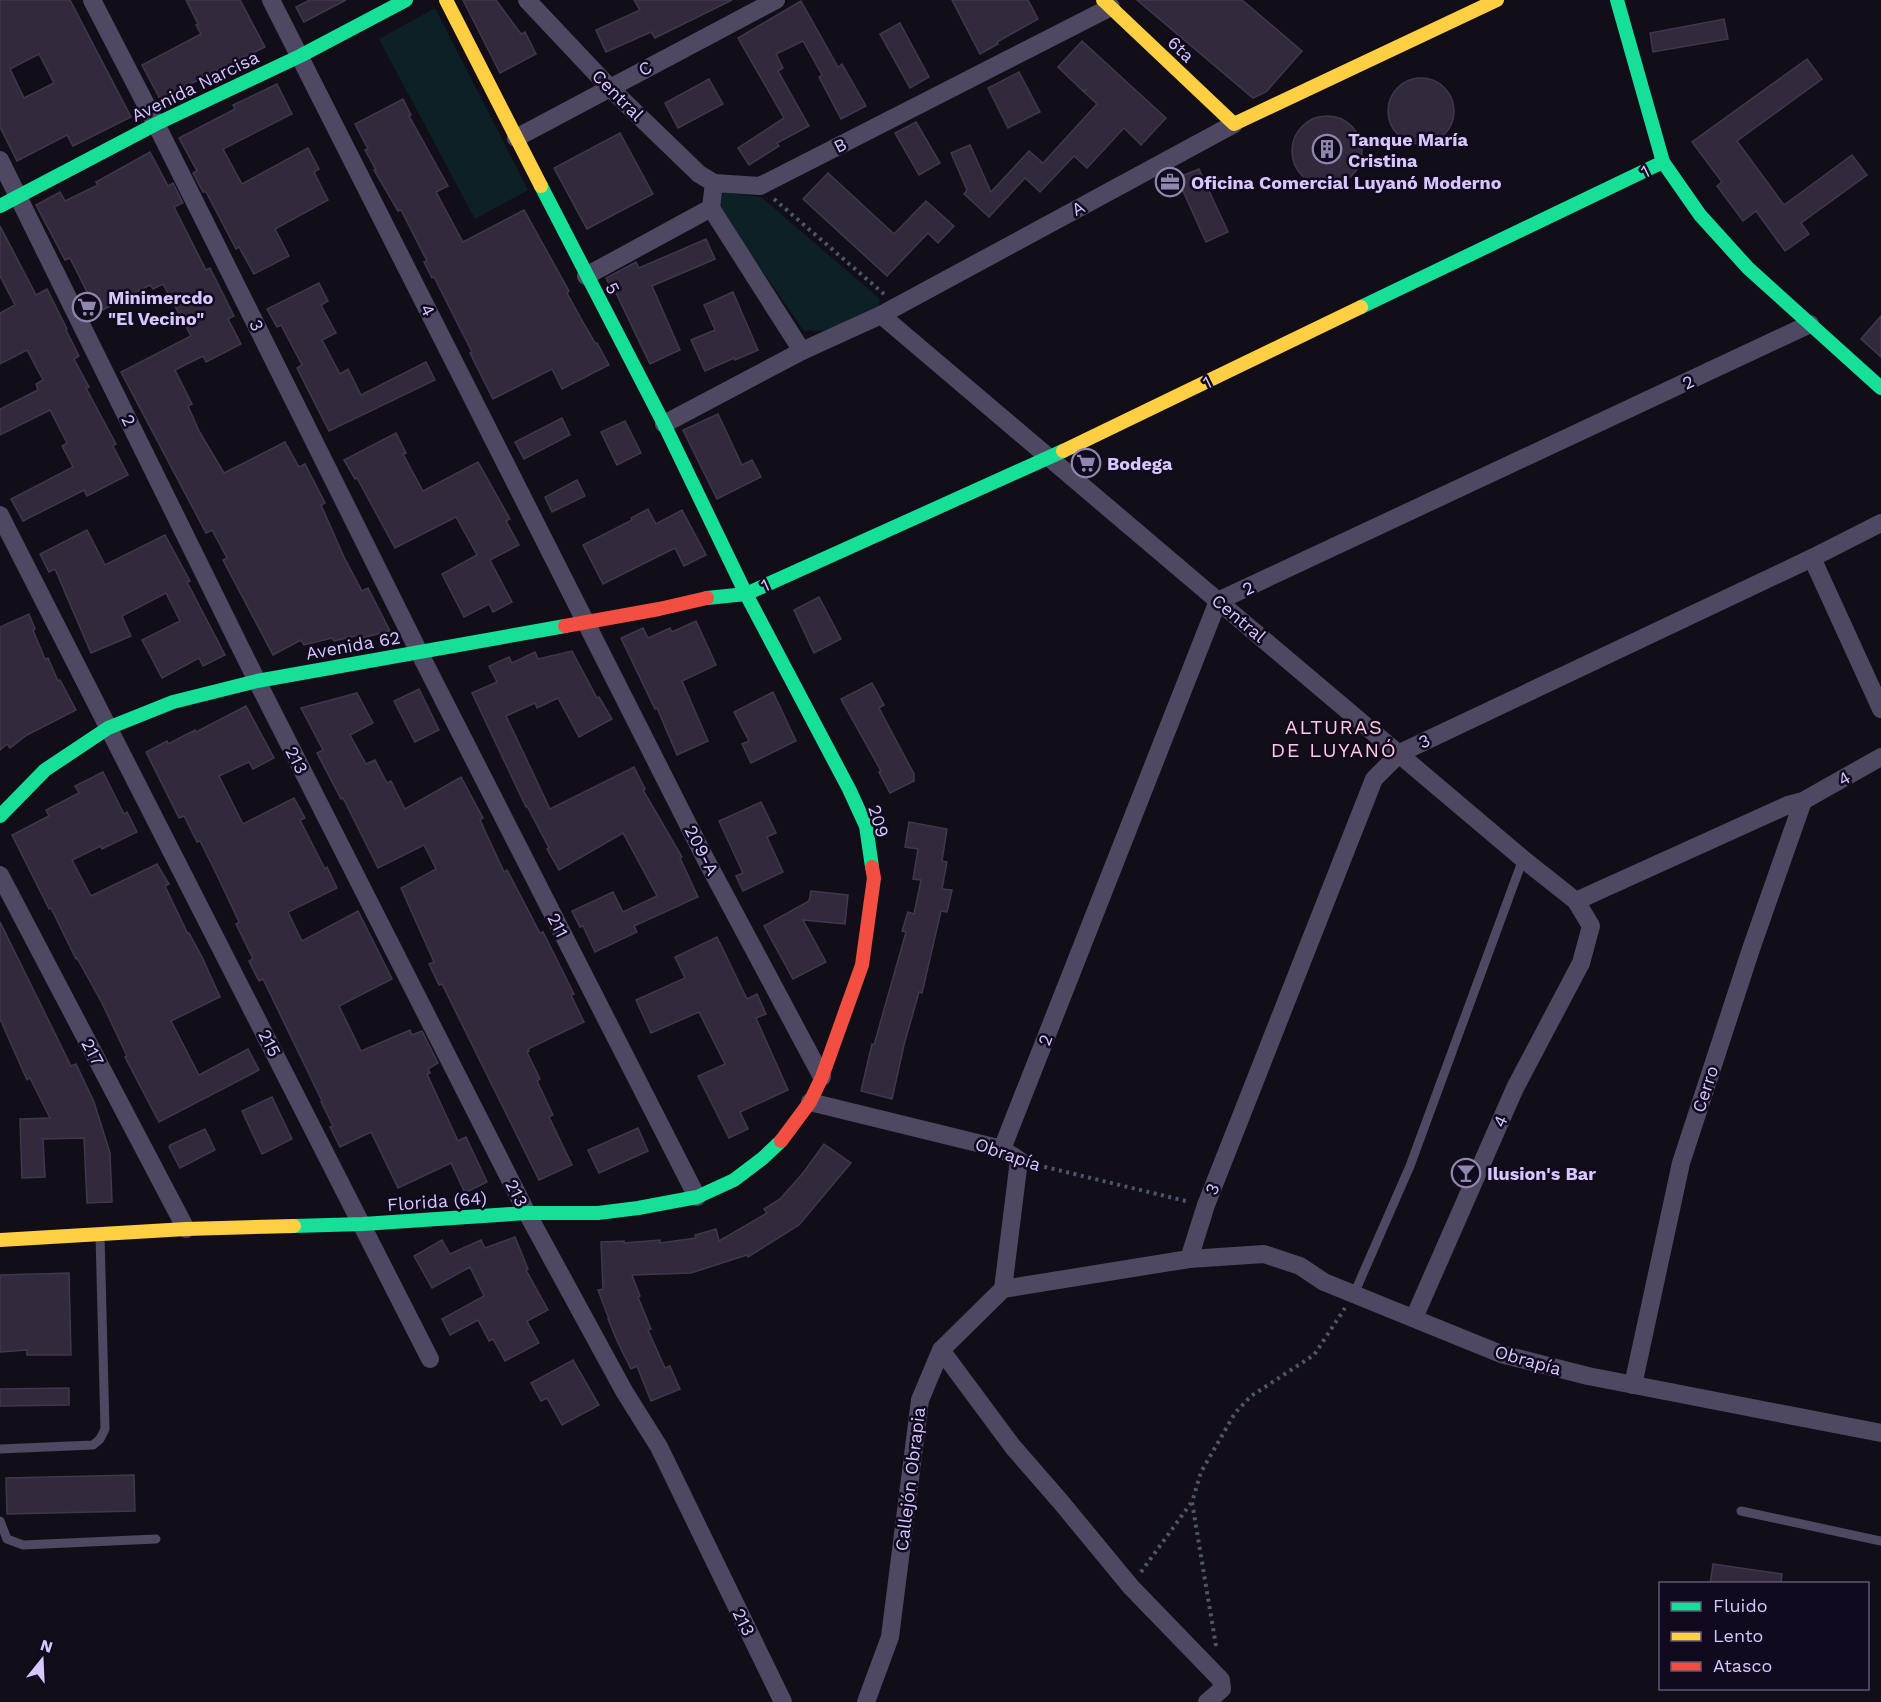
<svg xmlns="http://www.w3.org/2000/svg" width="1881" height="1702" viewBox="0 0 1881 1702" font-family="'Work Sans',sans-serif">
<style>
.green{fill:#0d2026}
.building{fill:#322a3c;stroke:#40374e;stroke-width:1.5;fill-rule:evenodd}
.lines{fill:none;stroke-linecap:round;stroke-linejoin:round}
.path{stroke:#4b5669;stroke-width:4;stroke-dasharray:3 4.5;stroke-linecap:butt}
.lane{stroke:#4f4863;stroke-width:9}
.street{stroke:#4f4863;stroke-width:18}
.fast{stroke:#16e098;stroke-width:14}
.slow{stroke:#ffcf43;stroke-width:14}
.jam{stroke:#f24e42;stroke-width:14}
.labels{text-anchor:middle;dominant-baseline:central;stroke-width:5;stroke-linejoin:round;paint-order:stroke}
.street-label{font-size:18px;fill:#d8c6ff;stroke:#11091d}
.poi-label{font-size:18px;font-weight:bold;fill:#d8c6ff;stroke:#11091d;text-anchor:start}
.neighbourhood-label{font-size:20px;letter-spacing:1.5px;fill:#ffc8e0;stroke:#11091d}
</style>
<rect width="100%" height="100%" fill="#120e18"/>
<!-- green -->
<g class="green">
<path d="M435 8 528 190 475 219 379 39Z"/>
<path d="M724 192 761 197 880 299 878 308 834 330 804 331 729 223 719 203Z"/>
</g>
<!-- building -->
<g class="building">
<path d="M0 0H70L131 117 73 146 67 135 17 161 0 127ZM39 54 54 83 24 98 10 69Z"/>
<path d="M186 0H240L265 47 160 99 142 65 201 34 196 25 198 24Z"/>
<path d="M310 0H346L304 22 296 7Z"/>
<path d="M463 0H496L521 34 525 32 536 54 500 73Z"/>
<path d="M634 0H732L655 38 651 32 606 52 596 30 640 10Z"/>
<path d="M952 0H1028L1038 19 997 42 998 44 980 54Z"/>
<path d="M1137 0H1242L1302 51 1266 92 1253 98Z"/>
<path d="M801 1 838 67 842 64 866 106 841 119 819 77 822 75 803 41 776 54 783 68 778 71 809 126 777 143 779 146 749 165 738 148 784 118 738 38Z"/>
<path d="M1724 19 1728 39 1653 52 1650 33Z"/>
<path d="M900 23 929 77 910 88 880 34Z"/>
<path d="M1082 41 1166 118 1141 145 1124 128 1087 168 1074 156 1040 192 1025 178 989 217 964 194 967 190 951 153 970 145 991 192 1029 151 1043 163 1097 104 1084 92 1087 89 1083 91 1058 67Z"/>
<path d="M1807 59 1822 79 1737 141 1784 205 1852 155 1867 175 1801 223 1809 234 1785 251 1756 211 1743 221 1717 186 1722 182 1692 142Z"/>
<path d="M1019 72 1040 112 1008 128 988 88Z"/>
<circle cx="1421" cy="111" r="33"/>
<path d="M709 79 723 104 678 128 665 103Z"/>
<path d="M277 84 292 114 223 149 242 184 308 148 319 169 314 172 328 200 275 229 289 256 254 274 239 247 236 249 206 192H203L193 173 197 171 179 138 235 109 233 105Z"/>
<path d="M403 99 411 115 409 116 448 186 436 192 463 242 524 210 569 291 567 293 584 324 595 343H597L609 365 562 389 552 369 493 399 470 353 472 352 434 277 432 278 424 262 427 261 401 210 398 211 374 170H376L365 150 368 149 355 124Z"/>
<circle cx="1327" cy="151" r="35"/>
<path d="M916 122 940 163 919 175 895 133Z"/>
<path d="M620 133 653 194 587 229 554 168Z"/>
<path d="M150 152 168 186 173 183 183 203 174 207 206 270 210 268 234 316 228 319 241 344 206 362 203 356 175 370 192 404 188 406 199 431 224 473 285 442 299 467 305 464 325 503 321 505 344 557 362 591 368 588 390 631 361 638 360 635 334 641 332 638 304 645 301 640 273 655 223 560 227 558 212 530 206 533 121 372 191 336 163 284 153 289 150 285 95 314 84 294 87 292 70 258 65 260 36 205 60 192 65 201 98 185 96 182Z"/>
<path d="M1199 169 1228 232 1206 242 1177 178Z"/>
<path d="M828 173 894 234 926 201 954 226 938 243 928 233 887 276 803 199Z"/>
<path d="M0 226 36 295 47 289 67 329 66 330 79 356 74 359 89 387 86 388 116 444 113 446 128 475 87 496 84 490 23 521 11 499 73 467 62 446 67 443 50 410 0 435V409L38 390 36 384 43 380 27 350 0 364V313L15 305 0 276Z"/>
<path d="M706 239 715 259 652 286 680 350 650 364 616 293 614 294 606 278 636 262 639 268Z"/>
<path d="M319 283 328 301 321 305 336 333 322 340 340 374 348 369 361 395 426 362 435 380 329 431 297 368 302 365 281 325 277 327 267 309Z"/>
<path d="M733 292 758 350 735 360 734 358 705 371 691 340 715 330 704 305Z"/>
<path d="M1881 316V357L1861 339Z"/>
<path d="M718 414 742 465 752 460 761 477 717 499 683 430Z"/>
<path d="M562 418 570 435 524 459 515 442Z"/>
<path d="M625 421 641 453 617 465 601 432Z"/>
<path d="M396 433 406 453 403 454 423 491 478 462 510 519 506 521 519 545 490 560 512 602 493 612 489 604 464 617 442 574 477 555 456 517 395 548 357 478 355 479 344 460Z"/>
<path d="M577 480 585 496 552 512 545 497Z"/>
<path d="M648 509 656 524 682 510 706 555 684 566 675 548 603 584 583 545 632 520 631 518Z"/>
<path d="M87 530 105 565 165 535 190 581 187 582 225 655 203 666 199 658 162 678 142 640 180 621 166 593 122 616 131 636 91 653 55 569 49 572 40 554Z"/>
<path d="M819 597 841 639 814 653 794 610Z"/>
<path d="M29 614 35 629 33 630 45 659 48 658 58 681 60 680 76 710 27 735 10 748 7 744 0 750V627Z"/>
<path d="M696 621 716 665 682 681 708 741 677 755 657 708 655 709 621 638 643 628 648 638 670 628 672 632Z"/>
<path d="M572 651 597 698 599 697 612 719 579 737 558 698 537 708 535 703 506 716 550 809 634 767 645 789 643 790 682 857 680 858 698 897 634 926 637 932 595 952 583 926 580 927 572 911 613 892 623 912 657 896 623 833 559 870 547 849 549 848 527 806 526 807 472 693 497 682 489 666 509 657 512 663 535 652 538 659Z"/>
<path d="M872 683 884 705 879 708 914 774V781L890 793 879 772 881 771 841 699Z"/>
<path d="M419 689 439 730 415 742 394 701Z"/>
<path d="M773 692 796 741 751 763 742 744 749 741 734 712Z"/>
<path d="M357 693 373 723 350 735 366 764 375 760 387 783 391 781 405 809 461 777 483 818 480 820 504 872 507 870 540 933 543 932 574 994 571 995 584 1022 528 1049 529 1051 527 1052 540 1079 537 1081 553 1115 549 1117 572 1165 539 1180 442 984 439 985 429 964 434 962 401 888 436 869 424 845 378 868 343 798 341 799 317 753 323 750 301 708Z"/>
<path d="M246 706 274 758 253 769 249 762 219 776 243 824 294 798 305 818 300 820 325 869 327 867 337 888 288 912 302 941 358 911 392 979 339 1006 361 1051 410 1030 412 1035 422 1031 438 1063 428 1069 430 1073 427 1074 458 1141 466 1137 487 1182 465 1193 451 1163 398 1188 371 1132 340 1147 330 1127 333 1126 321 1102 322 1101 263 979 259 981 249 961 253 959 236 924 239 922 216 873 200 841 197 842 184 816 179 818 146 752 167 741 168 744 195 730 196 732Z"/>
<path d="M103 772 124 814 127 812 137 832 102 849 101 846 72 860 91 896 157 864 169 884 165 886 188 934 189 933 202 957 220 997 171 1021 199 1075 248 1049 259 1070 159 1122 125 1057 127 1056 102 1003 77 958 76 959 51 908 49 909 12 835 49 816 46 810 79 793 75 786Z"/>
<path d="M761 802 776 833 767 837 783 872 743 891 736 876 743 873 719 821Z"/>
<path d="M909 822 947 829 942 861 947 862 942 889 952 890 947 912 941 911 922 993 919 992 904 1045 892 1099 861 1091 872 1044 874 1045 906 932 902 931 908 912 914 914 921 880 913 879 918 849 905 847Z"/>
<path d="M811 891 848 895 845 924 803 920 826 962 793 979 764 926 809 901Z"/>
<path d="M0 922 71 1066 76 1064 94 1102 110 1153 112 1202 87 1203 84 1138 43 1139 45 1177 22 1178 20 1119 50 1118 30 1078 27 1080 0 1019Z"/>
<path d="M717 937 747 999 757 994 766 1014 756 1018 788 1090 740 1112 748 1129 729 1138 698 1076 725 1064 699 1012 651 1033 636 1000 685 978 675 957Z"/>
<path d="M272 1097 292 1139 262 1154 242 1111Z"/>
<path d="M638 1128 648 1151 599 1173 588 1150Z"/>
<path d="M205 1129 215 1150 180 1168 169 1147 170 1145Z"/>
<path d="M824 1144 851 1163 799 1225 748 1257 747 1255 691 1273 632 1275 640 1296 638 1297 651 1329 648 1330 665 1368 670 1366 680 1389 651 1401 637 1366 631 1369 618 1343 608 1319H609L598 1290 603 1289 601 1242 624 1241V1243L660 1240V1243L696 1238 695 1235 716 1229 719 1241 767 1213 764 1209 780 1199 803 1173Z"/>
<path d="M515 1237 528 1269 526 1270 548 1310 527 1321 539 1343 505 1361 493 1339 489 1341 478 1320 450 1335 442 1319 484 1296 470 1267 432 1288 414 1256 442 1240 450 1254 481 1240 485 1248Z"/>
<path d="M69 1273 71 1355H27V1350L0 1352V1275Z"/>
<path d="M573 1360 599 1405 562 1425 547 1398 541 1401 531 1383Z"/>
<path d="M69 1388V1405L0 1406V1389Z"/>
<path d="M134 1475 135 1511 7 1514 6 1478Z"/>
<path d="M1713 1564 1782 1574 1781 1584H1710Z"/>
</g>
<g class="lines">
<!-- path -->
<g class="path">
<path d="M774 199 884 294"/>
<path d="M1037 1165 1190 1202"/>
<path d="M1141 1572 1191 1503"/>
<path d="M1216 1646 1192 1502 1201 1472 1235 1413 1251 1396 1314 1355 1345 1308"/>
</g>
<!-- lane -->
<g class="lane">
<path d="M1354 1294 1410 1166 1523 859"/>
<path d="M0 1449 93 1445 100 1439 105 1429 100 1235"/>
<path d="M1741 1511 1881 1541"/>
<path d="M0 1521 7 1539 23 1545 156 1539"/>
</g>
<!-- street -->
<g class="street">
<path d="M92 0 156 124 419 652 697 1197"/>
<path d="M271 0 705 858 822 1077"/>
<path d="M527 0 609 87 699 174 714 183"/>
<path d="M516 138 776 0"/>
<path d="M0 160 257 681 527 1213 624 1391 659 1447 783 1702"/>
<path d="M711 208 802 351"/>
<path d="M586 276 711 208 714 183 760 186 1111 7"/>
<path d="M881 315 1218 601 1523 859 1576 901 1591 926 1581 963 1515 1088 1414 1318"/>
<path d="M664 424 802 351 881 315 1234 124"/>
<path d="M0 515 430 1359"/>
<path d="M1812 558 1881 709"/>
<path d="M0 875 186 1229"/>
<path d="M1576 901 1788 805 1803 801 1881 757"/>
<path d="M810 1102 1002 1149 1019 1160 1003 1289"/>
<path d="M1002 1149 1218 601 1810 324"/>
<path d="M1189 1259 1206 1205 1374 779 1400 753 1812 558 1881 523"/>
<path d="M941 1350 1013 1447 1060 1501 1131 1587 1221 1680 1222 1689 1207 1702"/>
<path d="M1633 1385 1681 1163 1751 949 1803 801"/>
<path d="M866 1702 890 1637 920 1400 941 1350 1003 1289 1189 1259 1264 1254 1300 1266 1324 1282 1501 1354 1588 1376 1881 1433"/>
</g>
<!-- fast -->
<g class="fast">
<path d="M1617 0 1663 162 1700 215 1748 268 1881 388"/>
<path d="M541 186 664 424 746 594 849 789 866 826 872 867"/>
<path d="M0 206 156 124 300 56 406 0"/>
<path d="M1361 307 1663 162"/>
<path d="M707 598 746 594 1063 451"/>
<path d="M0 816 45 770 108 728 173 702 257 681 565 626"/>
<path d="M294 1226 363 1224 527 1213H598L638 1208 697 1197 734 1180 763 1158 781 1141"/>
</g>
<!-- slow -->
<g class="slow">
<path d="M446 0 541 186"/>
<path d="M1103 0 1234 124 1497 0"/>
<path d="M1063 451 1361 307"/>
<path d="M0 1240 186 1229 294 1226"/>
</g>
<!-- jam -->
<g class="jam">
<path d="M565 626 659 609 707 598"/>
<path d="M781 1141 810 1102 822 1077 862 965 874 878 872 867"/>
</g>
</g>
<!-- icons -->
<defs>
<g id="building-ring" transform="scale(1.5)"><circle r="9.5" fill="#11091d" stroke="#9386ae" stroke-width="1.5"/><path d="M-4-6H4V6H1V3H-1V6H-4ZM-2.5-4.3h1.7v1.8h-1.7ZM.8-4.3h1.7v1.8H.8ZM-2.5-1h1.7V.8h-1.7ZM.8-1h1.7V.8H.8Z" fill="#9386ae"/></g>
<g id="office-ring" transform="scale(1.5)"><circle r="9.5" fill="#11091d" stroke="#9386ae" stroke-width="1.5"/><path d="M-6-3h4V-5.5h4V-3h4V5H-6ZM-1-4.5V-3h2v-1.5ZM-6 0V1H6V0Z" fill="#9386ae"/></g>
<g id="supermarket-ring" transform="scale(1.5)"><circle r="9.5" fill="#11091d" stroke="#9386ae" stroke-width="1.5"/><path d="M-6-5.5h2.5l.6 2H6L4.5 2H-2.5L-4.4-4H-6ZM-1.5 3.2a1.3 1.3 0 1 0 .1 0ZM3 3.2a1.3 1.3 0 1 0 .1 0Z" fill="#9386ae"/></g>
<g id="bar-ring" transform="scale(1.5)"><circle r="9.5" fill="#11091d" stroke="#9386ae" stroke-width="1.5"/><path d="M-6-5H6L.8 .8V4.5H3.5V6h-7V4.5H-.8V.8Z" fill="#9386ae"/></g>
</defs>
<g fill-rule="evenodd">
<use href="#building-ring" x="1327" y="149"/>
<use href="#office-ring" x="1170" y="182"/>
<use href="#supermarket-ring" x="87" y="307"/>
<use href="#supermarket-ring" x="1086" y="463"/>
<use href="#bar-ring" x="1466" y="1173"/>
</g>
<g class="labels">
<!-- street labels -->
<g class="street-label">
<text transform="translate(1181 49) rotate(44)">6ta</text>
<text transform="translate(645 68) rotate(-28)">C</text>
<text transform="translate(195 86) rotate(-26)">Avenida Narcisa</text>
<text transform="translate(618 95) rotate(45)">Central</text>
<text transform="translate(840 145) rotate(-27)">B</text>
<text transform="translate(1645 171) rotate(-26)">1</text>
<text transform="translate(1078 208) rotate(-28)">A</text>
<text transform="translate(613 288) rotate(62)">5</text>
<text transform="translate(428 310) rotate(63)">4</text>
<text transform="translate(257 325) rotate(64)">3</text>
<text transform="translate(1207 382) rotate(-26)">1</text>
<text transform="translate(1688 382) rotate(-25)">2</text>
<text transform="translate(129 420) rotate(64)">2</text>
<text transform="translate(765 585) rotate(-24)">1</text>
<text transform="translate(1248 588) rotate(-25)">2</text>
<text transform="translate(1239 618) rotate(40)">Central</text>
<text transform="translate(353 645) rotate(-10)">Avenida 62</text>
<text transform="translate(1424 741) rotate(-25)">3</text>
<text transform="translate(297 760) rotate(63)">213</text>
<text transform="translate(1844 778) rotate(-30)">4</text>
<text transform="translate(879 821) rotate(73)">209</text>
<text transform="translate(702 850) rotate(63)">209-A</text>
<text transform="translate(558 925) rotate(63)">211</text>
<text transform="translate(1045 1040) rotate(-68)">2</text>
<text transform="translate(270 1043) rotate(63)">215</text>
<text transform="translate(93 1052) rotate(62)">217</text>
<text transform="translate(1705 1089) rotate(-72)">Cerro</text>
<text transform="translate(1500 1121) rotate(-66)">4</text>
<text transform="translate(1008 1154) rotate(19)">Obrapía</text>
<text transform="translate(1212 1189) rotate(-68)">3</text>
<text transform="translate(517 1193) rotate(63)">213</text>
<text transform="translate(437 1201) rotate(-4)">Florida (64)</text>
<text transform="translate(1528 1360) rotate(16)">Obrapía</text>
<text transform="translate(910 1479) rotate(-83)">Callejón Obrapia</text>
<text transform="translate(744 1622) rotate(64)">213</text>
</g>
<!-- poi labels -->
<g class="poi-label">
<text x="1348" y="139">Tanque María<tspan x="1348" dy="21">Cristina</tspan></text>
<text x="1191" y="182">Oficina Comercial Luyanó Moderno</text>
<text x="108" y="297">Minimercdo<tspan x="108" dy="21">"El Vecino"</tspan></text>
<text x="1107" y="463">Bodega</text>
<text x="1487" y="1173">Ilusion's Bar</text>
</g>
<!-- neighbourhood labels -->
<g class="neighbourhood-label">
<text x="1334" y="727">ALTURAS<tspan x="1334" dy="23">DE LUYANÓ</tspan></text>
</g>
</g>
<!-- legend -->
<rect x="1659" y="1582" width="210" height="108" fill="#11091d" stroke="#615577" stroke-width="1.5"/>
<rect x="1671" y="1602" width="30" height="9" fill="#16e098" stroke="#615577" stroke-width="1.5"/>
<text x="1713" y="1612" font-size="18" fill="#d8c6ff">Fluido</text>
<rect x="1671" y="1632" width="30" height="9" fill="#ffcf43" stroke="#615577" stroke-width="1.5"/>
<text x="1713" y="1642" font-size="18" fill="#d8c6ff">Lento</text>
<rect x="1671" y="1662" width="30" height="9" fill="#f24e42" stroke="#615577" stroke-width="1.5"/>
<text x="1713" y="1672" font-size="18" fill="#d8c6ff">Atasco</text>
<!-- north arrow -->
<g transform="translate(42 1660) rotate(18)" stroke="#11091d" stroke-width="4.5" paint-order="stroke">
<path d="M0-4.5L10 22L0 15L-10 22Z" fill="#d8c6ff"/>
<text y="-9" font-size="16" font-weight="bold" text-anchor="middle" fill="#d8c6ff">N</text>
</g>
</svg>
